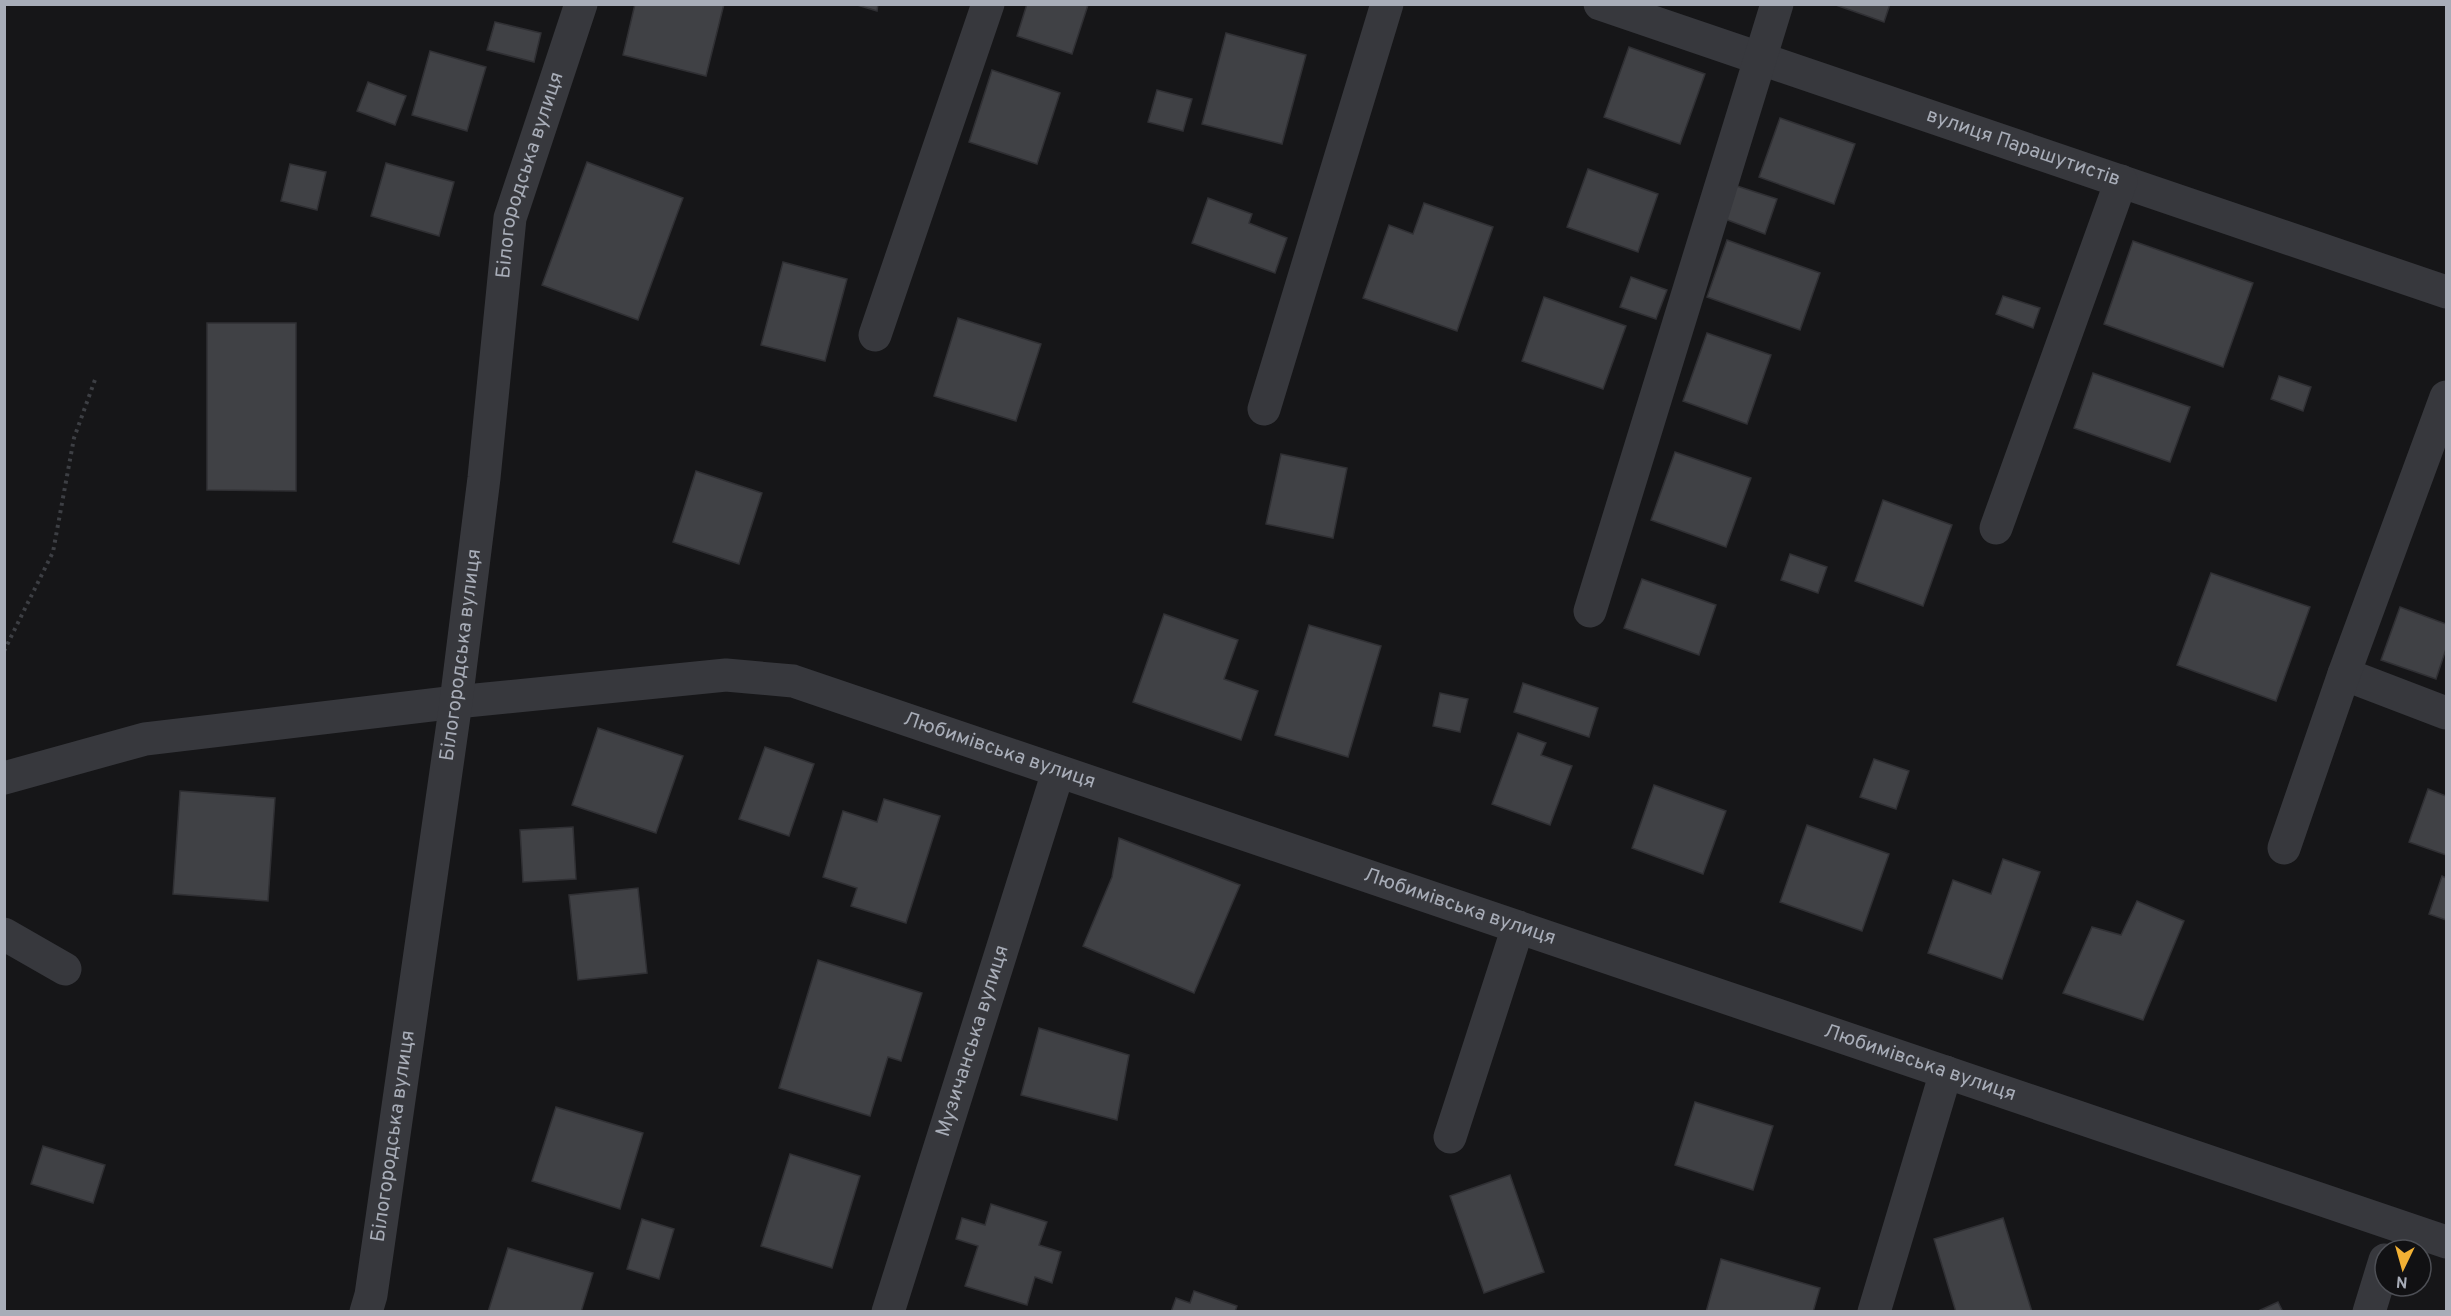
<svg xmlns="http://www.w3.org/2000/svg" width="2451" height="1316" viewBox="0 0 2451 1316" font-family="Overpass,sans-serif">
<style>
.building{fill:#404145;stroke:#303034;stroke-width:1.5}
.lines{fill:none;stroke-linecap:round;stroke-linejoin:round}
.path{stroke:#3d3f44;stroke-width:4;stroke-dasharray:3 4.5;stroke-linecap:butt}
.minor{stroke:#37383d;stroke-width:33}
.labels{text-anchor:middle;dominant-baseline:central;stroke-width:5;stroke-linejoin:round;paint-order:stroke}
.street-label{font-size:20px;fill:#a8adb8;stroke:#111113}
</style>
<rect width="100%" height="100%" fill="#161618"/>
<!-- building -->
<g class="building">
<path d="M635 4H724L706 76 623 55Z"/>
<path d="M854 4H878L877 11Z"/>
<path d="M1027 4 1088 5 1072 54 1017 36Z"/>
<path d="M1833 4H1890L1884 22Z"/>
<path d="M495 22 541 33 534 62 487 50Z"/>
<path d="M1226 33 1306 55 1282 144 1202 124Z"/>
<path d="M1629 47 1705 74 1680 144 1604 117Z"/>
<path d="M430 51 486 67 467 131 412 115Z"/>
<path d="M992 70 1060 93 1037 164 969 142Z"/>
<path d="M368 82 406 96 395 125 357 111Z"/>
<path d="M1157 90 1192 99 1183 131 1148 122Z"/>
<path d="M1780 118 1855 144 1834 204 1759 177Z"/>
<path d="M587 162 683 198 638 320 542 285Z"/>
<path d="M386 163 454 182 439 236 371 216Z"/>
<path d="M290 164 326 172 317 210 281 201Z"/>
<path d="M1588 169 1658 194 1638 252 1567 227Z"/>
<path d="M1737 186 1777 199 1765 234 1725 219Z"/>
<path d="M1208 198 1252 214 1249 223 1287 238 1275 273 1192 243Z"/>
<path d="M1424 203 1493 227 1457 331 1363 298 1389 225 1413 234Z"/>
<path d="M1727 240 1820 273 1800 330 1707 297Z"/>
<path d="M2133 241 2253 283 2223 367 2104 324Z"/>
<path d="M783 262 847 279 825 361 761 345Z"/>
<path d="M1631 277 1667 290 1656 319 1620 307Z"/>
<path d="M2003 296 2040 308 2033 328 1996 314Z"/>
<path d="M1544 297 1626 326 1603 389 1522 361Z"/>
<path d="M958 318 1041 344 1016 421 934 396Z"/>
<path d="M207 323H296V491L207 490Z"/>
<path d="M1707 333 1771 355 1747 424 1683 401Z"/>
<path d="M2093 373 2190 407 2170 462 2074 428Z"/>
<path d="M2279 376 2311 387 2303 411 2271 399Z"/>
<path d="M1675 452 1751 478 1726 547 1651 520Z"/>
<path d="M1281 454 1347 468 1333 538 1266 524Z"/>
<path d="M696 471 762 493 739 564 673 542Z"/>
<path d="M1883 500 1952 525 1923 606 1855 581Z"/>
<path d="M1790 554 1827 567 1818 593 1781 580Z"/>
<path d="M2211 573 2310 607 2276 701 2177 665Z"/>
<path d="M1642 579 1716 605 1699 655 1624 628Z"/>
<path d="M2400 607 2446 624V649L2436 679 2381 660Z"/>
<path d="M1164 614 1238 640 1224 679 1258 691 1241 740 1133 702Z"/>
<path d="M1309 625 1381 646 1348 757 1275 735Z"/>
<path d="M1523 683 1598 708 1589 737 1514 712Z"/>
<path d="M1440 693 1468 699 1460 732 1433 726Z"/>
<path d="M598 728 683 756 656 833 572 805Z"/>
<path d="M1518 733 1546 743 1541 755 1572 766 1550 825 1492 804Z"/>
<path d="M765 747 814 764 789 836 739 819Z"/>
<path d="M1874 759 1909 771 1896 809 1860 797Z"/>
<path d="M1654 785 1726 811 1703 874 1632 848Z"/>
<path d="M2428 789 2446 796V855L2409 842Z"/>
<path d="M180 791 275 798 268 901 173 894Z"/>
<path d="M884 799 940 816 906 923 851 906 857 888 823 877 843 811 877 822Z"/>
<path d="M1807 825 1889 854 1862 931 1780 902Z"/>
<path d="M573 827 576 879 523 882 520 830Z"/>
<path d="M1119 838 1240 885 1194 993 1083 946 1112 877Z"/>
<path d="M2003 859 2040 872 2002 979 1928 953 1953 880 1991 894Z"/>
<path d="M2442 876 2446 878V920L2429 914Z"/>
<path d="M638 888 647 973 578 980 569 895Z"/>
<path d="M2137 901 2184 921 2143 1020 2063 993 2092 927 2121 935Z"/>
<path d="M818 960 922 993 901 1061 888 1057 870 1116 779 1088Z"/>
<path d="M1039 1028 1129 1055 1117 1120 1021 1095Z"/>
<path d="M1695 1102 1773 1126 1753 1190 1675 1165Z"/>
<path d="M556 1107 643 1133 620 1209 532 1181Z"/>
<path d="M43 1146 105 1165 93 1203 31 1184Z"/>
<path d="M790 1154 860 1176 832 1268 761 1246Z"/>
<path d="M1510 1175 1544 1272 1484 1293 1450 1196Z"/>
<path d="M991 1204 1047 1222 1039 1245 1061 1252 1052 1283 1035 1277 1027 1305 965 1286 978 1246 956 1239 962 1218 985 1225Z"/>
<path d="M2003 1218 2032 1312H1956L1934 1239Z"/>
<path d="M642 1219 674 1229 659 1279 627 1269Z"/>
<path d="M508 1248 593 1273 581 1312H488Z"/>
<path d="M1721 1259 1820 1288 1813 1312H1706Z"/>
<path d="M1194 1291 1237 1306 1235 1312H1171L1176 1298 1190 1303Z"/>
<path d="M2278 1302 2283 1312H2256Z"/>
</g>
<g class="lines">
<!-- path -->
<path class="path" d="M4 651 53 552 74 438 96 377"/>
<!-- minor -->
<g class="minor">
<path id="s1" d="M1600 4 2446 292"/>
<path d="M875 335 988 4"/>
<path d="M1264 409 1387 4"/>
<path d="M1996 528 2121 181"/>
<path d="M1590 611 1777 4"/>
<path d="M2344 674 2446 713"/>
<path id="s2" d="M4 778 145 739 456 702 726 675 793 681 2446 1242"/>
<path d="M2284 848 2344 674 2446 397"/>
<path d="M4 934 65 969"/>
<path d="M1450 1137 1518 927"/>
<path id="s3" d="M366 1312 371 1295 456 702 484 478 510 218 581 4"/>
<path id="s4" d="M888 1312 1058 772"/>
<path d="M1874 1312 1946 1072"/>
<path d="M2369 1312 2385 1260"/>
</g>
</g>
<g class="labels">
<!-- street labels -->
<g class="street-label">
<text stroke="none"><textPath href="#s1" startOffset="447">вулиця Парашутистів</textPath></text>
<text stroke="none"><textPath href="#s3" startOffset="1150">Білогородська вулиця</textPath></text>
<text stroke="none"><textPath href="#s3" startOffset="664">Білогородська вулиця</textPath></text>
<text stroke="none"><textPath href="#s2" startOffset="1016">Любимівська вулиця</textPath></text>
<text stroke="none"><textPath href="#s2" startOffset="1502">Любимівська вулиця</textPath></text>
<text stroke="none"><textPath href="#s4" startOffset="284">Музичанська вулиця</textPath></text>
<text stroke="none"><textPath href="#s2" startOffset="1988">Любимівська вулиця</textPath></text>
<text stroke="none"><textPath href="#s3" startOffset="178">Білогородська вулиця</textPath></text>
</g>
</g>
<!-- border -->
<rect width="2451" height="1316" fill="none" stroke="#a8adb8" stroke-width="12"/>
<!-- north arrow -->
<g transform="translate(2403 1268) rotate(185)"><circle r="28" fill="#111113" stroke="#4d4f55" stroke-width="1.5"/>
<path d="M0-4.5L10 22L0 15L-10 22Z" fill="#f2b134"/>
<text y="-9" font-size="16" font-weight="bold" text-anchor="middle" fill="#a8adb8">N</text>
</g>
</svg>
